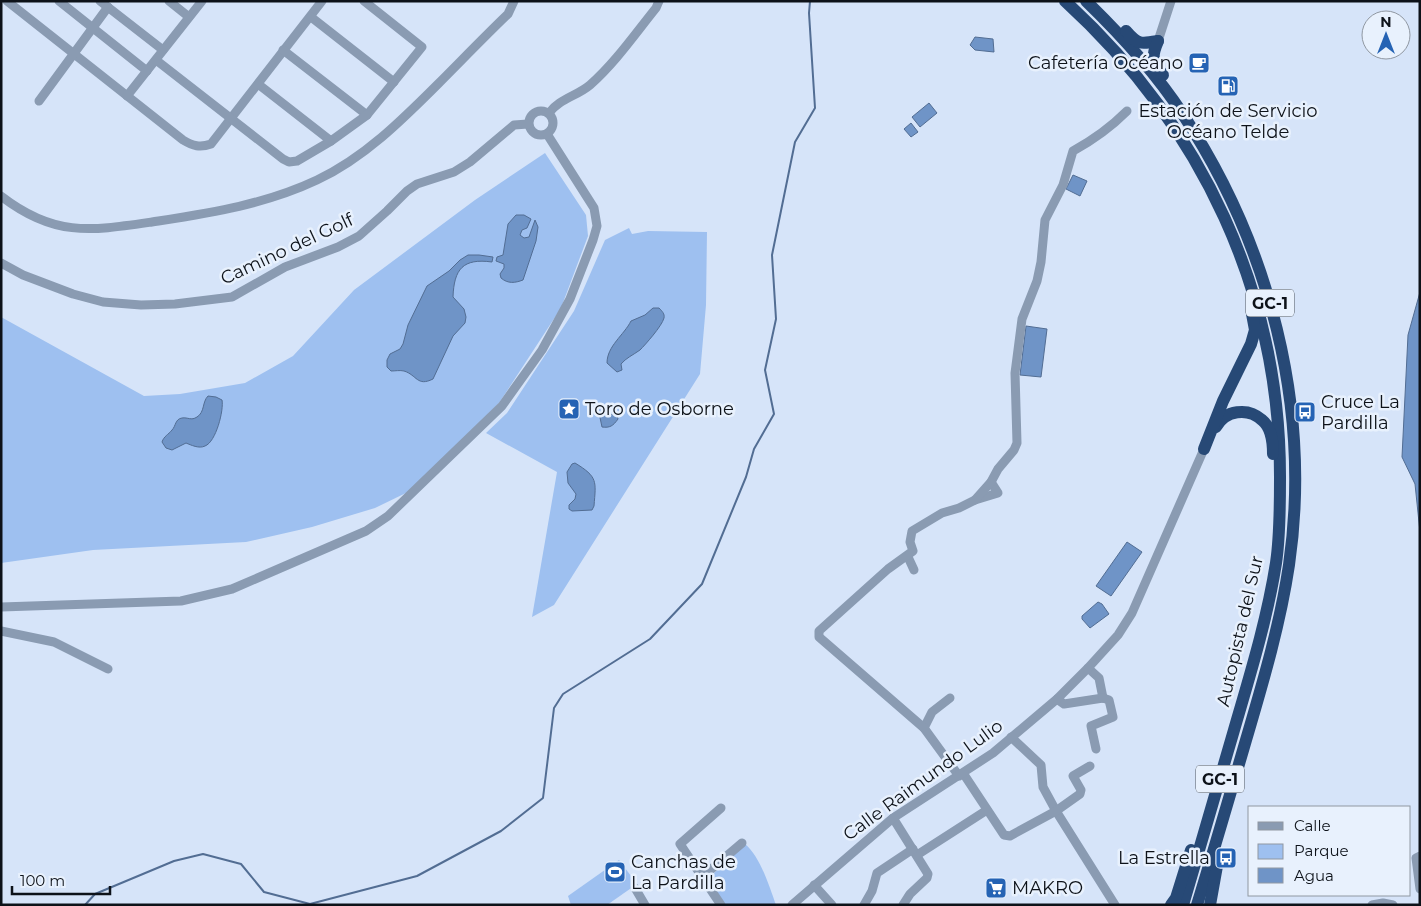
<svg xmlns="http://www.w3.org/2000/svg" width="1421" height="906" viewBox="0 0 1421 906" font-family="Montserrat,sans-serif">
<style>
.green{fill:#9ec0f0}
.water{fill:#6f94c7;stroke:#526d93}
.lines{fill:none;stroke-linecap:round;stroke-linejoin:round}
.stream{stroke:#526d93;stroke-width:2}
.minor{stroke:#8a9bb2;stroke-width:9}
.highway{stroke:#274976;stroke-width:12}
.labels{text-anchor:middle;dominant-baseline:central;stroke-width:5;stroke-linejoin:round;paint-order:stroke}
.shield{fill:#e8f1fd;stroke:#4f555d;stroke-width:1}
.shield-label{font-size:16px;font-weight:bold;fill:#0d1219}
.poi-label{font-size:18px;fill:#0d1219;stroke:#e8f1fd;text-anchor:start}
.street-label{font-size:18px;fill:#0d1219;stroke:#e8f1fd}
</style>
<rect width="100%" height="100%" fill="#d6e4f9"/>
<!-- green -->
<g class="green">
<path d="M545 153 586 215 588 236 561 308 499 403 408 492 375 508 312 527 246 542 93 550 1 563V317L144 396 180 394 245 383 293 356 354 290 475 200Z"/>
<path d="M629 228 632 234 648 231 707 232 706 305 700 374 554 605 532 617 557 472 486 433 507 413 574 311 605 240Z"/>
<path d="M745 844C760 856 770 888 776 905H725L710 882 711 876Z"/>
<path d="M619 860 637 884 607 905H571L568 896Z"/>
</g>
<!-- water -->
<g class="water">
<path d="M975 37 993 39 994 52 975 50 970 45Z"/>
<path d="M929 103 937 113 920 127 912 117Z"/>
<path d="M911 123 918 132 911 137 904 129Z"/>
<path d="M1073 175 1087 181 1080 196 1066 189Z"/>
<path d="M516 215H524L531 219 527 228 522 230 520 235 524 238 529 237 535 220 538 227 536 241 523 280C515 283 508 284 501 278L500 274 504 268V264L496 261 497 257 503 255 508 224Z"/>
<path d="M468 255H479L493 257 492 262C463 258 454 269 453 297L464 309 466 317 465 323 453 336 433 379C417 387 417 375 404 371 400 370 395 371 391 371L387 367V360L390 354 400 349 403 344 408 325 427 286 449 271 460 260Z"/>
<path d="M1420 292V583V532L1415 484 1402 457 1408 335Z"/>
<path d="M653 308H659C662 311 665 314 664 318 662 326 645 345 640 350 633 355 626 358 621 364L622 370 617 372 607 363C607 346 624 335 631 321L645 315Z"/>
<path d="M1026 326 1047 329 1041 377 1020 375Z"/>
<path d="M208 396 216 397 222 400C224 410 216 442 205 446 199 449 191 445 186 443L172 450 166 448 162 442C164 436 168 435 172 430 176 426 175 419 182 418 188 417 191 421 197 417 205 412 202 402 208 396Z"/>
<path d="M602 411 606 414 617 415 618 419C613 426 610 428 602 427L599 413Z"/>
<path d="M575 463C598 477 596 481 594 506L592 510 572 511 569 509V505L575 499 576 494 568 483 567 472 572 464Z"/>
<path d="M1127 542 1142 552 1111 596 1096 586Z"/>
<path d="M1098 602 1102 604 1109 614 1090 628 1082 619V616Z"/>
</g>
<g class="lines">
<!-- stream -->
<path class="stream" d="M85 905 95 894 174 861 203 854 241 864 264 892 310 904 417 876 501 831 543 798 554 708 563 694 650 639 702 584 746 477 754 449 774 414 765 370 776 319 772 255 795 142 815 108 809 13 810 1"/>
<!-- minor -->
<g class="minor">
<path d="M7 1 183 140C193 146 200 148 211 144L322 1"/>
<path d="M59 1 147 71"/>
<path d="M100 1 163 50"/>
<path d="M169 1 189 17"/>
<path d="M311 17 394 82"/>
<path d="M1158 41 1171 1"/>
<path d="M283 50 367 115"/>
<path d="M156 60 283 159 289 162 297 161 331 141 367 115 422 47 364 1"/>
<path d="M258 84 331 141"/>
<path d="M127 96 202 1"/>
<path d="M39 101 108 7"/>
<circle cx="541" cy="123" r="12"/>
<path d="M549 113C559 99 577 96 590 85 615 63 635 34 656 8L659 1"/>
<path d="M1 196C54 237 90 231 152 222 209 213 264 205 317 180 364 158 402 120 438 84 461 61 484 37 508 14L514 1"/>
<path d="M1 263 23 275 73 294 103 302 141 305 175 304 232 297 285 267 338 247 359 236 387 211 407 191 417 184 454 172 470 162 514 125 528 124"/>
<path d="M975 500 998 493 991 482"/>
<path d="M908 557 914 570"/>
<path d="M1 607 181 601 232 589 366 531 388 516 502 406 542 350 570 299 593 240 597 226 594 208 547 134"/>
<path d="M1 631 54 642 108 669"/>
<path d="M1088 668 1099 678 1103 698"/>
<path d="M1057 699 1064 704 1103 698"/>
<path d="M924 728 932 712 950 698"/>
<path d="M1011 737 1041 765 1043 787 1056 811 1115 905"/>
<path d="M1096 749 1091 726 1113 717 1109 700 1103 698"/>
<path d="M963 773 1004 835 1010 836 1056 811 1080 794 1081 790 1073 776 1090 766"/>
<path d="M959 776 924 728 819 637V631L888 569 913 551 910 542 912 531 942 513 959 508 975 500 991 482 998 469 1014 450 1017 443 1015 373 1022 319 1037 281 1041 262 1045 220 1063 185 1073 151C1093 140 1111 127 1127 111"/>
<path d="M893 818 928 874 927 878 910 894 903 905"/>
<path d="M917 855 987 810"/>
<path d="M1420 856 1416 858 1420 889"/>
<path d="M702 877 742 843"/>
<path d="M814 885 832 905"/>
<path d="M635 888 645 905"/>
<path d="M721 905 680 844 721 808"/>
<path d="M792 905 893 818 993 753 1057 699 1088 668 1118 635 1132 613 1204 449"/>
<path d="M864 905 872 891 877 873 913 849"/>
<path d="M1372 905 1383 903 1393 905"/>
</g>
<!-- highway -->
<g class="highway">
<path d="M1065 1C1202 126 1281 293 1280 480 1280 507 1280 536 1276 563 1267 620 1250 675 1234 730 1217 788 1200 847 1183 905"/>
<path d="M1086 1C1121 35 1155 72 1182 113 1269 244 1312 407 1289 565 1280 625 1263 682 1246 740 1230 795 1214 850 1197 905"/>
<path d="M1126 31C1138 45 1141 44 1158 41"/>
<path d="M1158 41C1151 57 1152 61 1163 75"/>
<path d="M1216 427C1225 410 1248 407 1262 420 1271 427 1273 443 1273 454"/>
<path d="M1204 449 1223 401 1251 344 1255 330 1252 314"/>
<path d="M1171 905 1176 898 1191 850"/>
<path d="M1210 905 1217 866"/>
</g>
</g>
<!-- icons -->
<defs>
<g id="cafe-square" transform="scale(1.125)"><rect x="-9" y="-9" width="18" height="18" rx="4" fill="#2563b4" stroke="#e8f1fd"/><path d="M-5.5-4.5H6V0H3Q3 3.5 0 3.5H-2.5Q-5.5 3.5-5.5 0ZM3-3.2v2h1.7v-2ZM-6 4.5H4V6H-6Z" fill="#fff"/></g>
<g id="fuel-square" transform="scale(1.125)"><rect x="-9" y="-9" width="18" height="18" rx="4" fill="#2563b4" stroke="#e8f1fd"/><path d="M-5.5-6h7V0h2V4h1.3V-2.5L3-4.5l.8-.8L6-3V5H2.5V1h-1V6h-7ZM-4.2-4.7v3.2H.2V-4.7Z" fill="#fff"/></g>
<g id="sight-square" transform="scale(1.125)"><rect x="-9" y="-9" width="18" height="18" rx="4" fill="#2563b4" stroke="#e8f1fd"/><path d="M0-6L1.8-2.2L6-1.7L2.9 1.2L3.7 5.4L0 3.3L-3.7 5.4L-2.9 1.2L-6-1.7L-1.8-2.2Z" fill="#fff"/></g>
<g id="bus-square" transform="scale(1.125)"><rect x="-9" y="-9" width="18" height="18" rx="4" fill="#2563b4" stroke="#e8f1fd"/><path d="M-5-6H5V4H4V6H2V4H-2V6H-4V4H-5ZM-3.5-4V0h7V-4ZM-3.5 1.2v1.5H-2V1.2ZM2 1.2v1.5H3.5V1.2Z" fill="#fff"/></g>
<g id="stadium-square" transform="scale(1.125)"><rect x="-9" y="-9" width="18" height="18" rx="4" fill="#2563b4" stroke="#e8f1fd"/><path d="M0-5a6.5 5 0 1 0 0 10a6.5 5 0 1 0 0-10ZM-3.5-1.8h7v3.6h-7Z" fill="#fff"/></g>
<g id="supermarket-square" transform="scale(1.125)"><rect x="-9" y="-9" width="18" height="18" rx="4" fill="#2563b4" stroke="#e8f1fd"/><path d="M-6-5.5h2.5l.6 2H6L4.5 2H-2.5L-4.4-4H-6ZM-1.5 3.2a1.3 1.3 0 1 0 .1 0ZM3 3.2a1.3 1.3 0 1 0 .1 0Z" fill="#fff"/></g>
</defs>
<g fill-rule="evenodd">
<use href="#cafe-square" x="1199" y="63"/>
<use href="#fuel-square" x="1228" y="86"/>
<use href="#sight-square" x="569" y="409"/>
<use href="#bus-square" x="1305" y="412"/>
<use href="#bus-square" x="1226" y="858"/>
<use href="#stadium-square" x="615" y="872"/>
<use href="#supermarket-square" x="996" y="888"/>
</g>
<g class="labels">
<!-- shield labels -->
<g class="shield">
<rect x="1246" y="289.5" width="48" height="27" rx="4"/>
<rect x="1196" y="765.5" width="48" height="27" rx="4"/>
</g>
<g class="shield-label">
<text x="1270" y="303">GC-1</text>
<text x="1220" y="779">GC-1</text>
</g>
<!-- poi labels -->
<g class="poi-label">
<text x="1183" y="63" text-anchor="end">Cafetería Océano</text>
<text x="1228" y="111" text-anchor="middle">Estación de Servicio<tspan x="1228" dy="21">Océano Telde</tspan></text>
<text x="1321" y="402">Cruce La<tspan x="1321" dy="21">Pardilla</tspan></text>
<text x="585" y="409">Toro de Osborne</text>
<text x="1210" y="858" text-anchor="end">La Estrella</text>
<text x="631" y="862">Canchas de<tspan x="631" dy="21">La Pardilla</tspan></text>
<text x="1012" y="888">MAKRO</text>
</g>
<!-- street labels -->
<g class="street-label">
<text transform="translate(287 249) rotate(-25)">Camino del Golf</text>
<text transform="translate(1240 631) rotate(-77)">Autopista del Sur</text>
<text transform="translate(923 780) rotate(-36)">Calle Raimundo Lulio</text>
</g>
</g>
<!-- border -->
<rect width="1421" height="906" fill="none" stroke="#0d1219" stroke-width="5"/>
<!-- legend -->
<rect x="1248" y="806" width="162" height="90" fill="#e8f1fd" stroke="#9098a2"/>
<rect x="1258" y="822" width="25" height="8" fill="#8a9bb2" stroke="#9098a2"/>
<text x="1294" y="831" font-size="15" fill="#0d1219">Calle</text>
<rect x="1258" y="844" width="25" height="15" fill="#9ec0f0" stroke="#9098a2"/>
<text x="1294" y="856" font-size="15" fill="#0d1219">Parque</text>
<rect x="1258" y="868" width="25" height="15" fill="#6f94c7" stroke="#9098a2"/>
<text x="1294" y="881" font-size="15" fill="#0d1219">Agua</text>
<!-- north arrow -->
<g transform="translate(1386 35)"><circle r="24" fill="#e8f1fd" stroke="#9098a2"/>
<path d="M0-4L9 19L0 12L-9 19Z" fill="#2563b4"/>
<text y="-8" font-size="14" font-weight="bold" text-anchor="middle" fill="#0d1219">N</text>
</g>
<!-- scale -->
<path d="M12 886v8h98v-8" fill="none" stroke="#0d1219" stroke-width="2.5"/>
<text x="20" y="886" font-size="15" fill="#0d1219" stroke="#e8f1fd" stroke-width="4" paint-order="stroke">100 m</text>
</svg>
